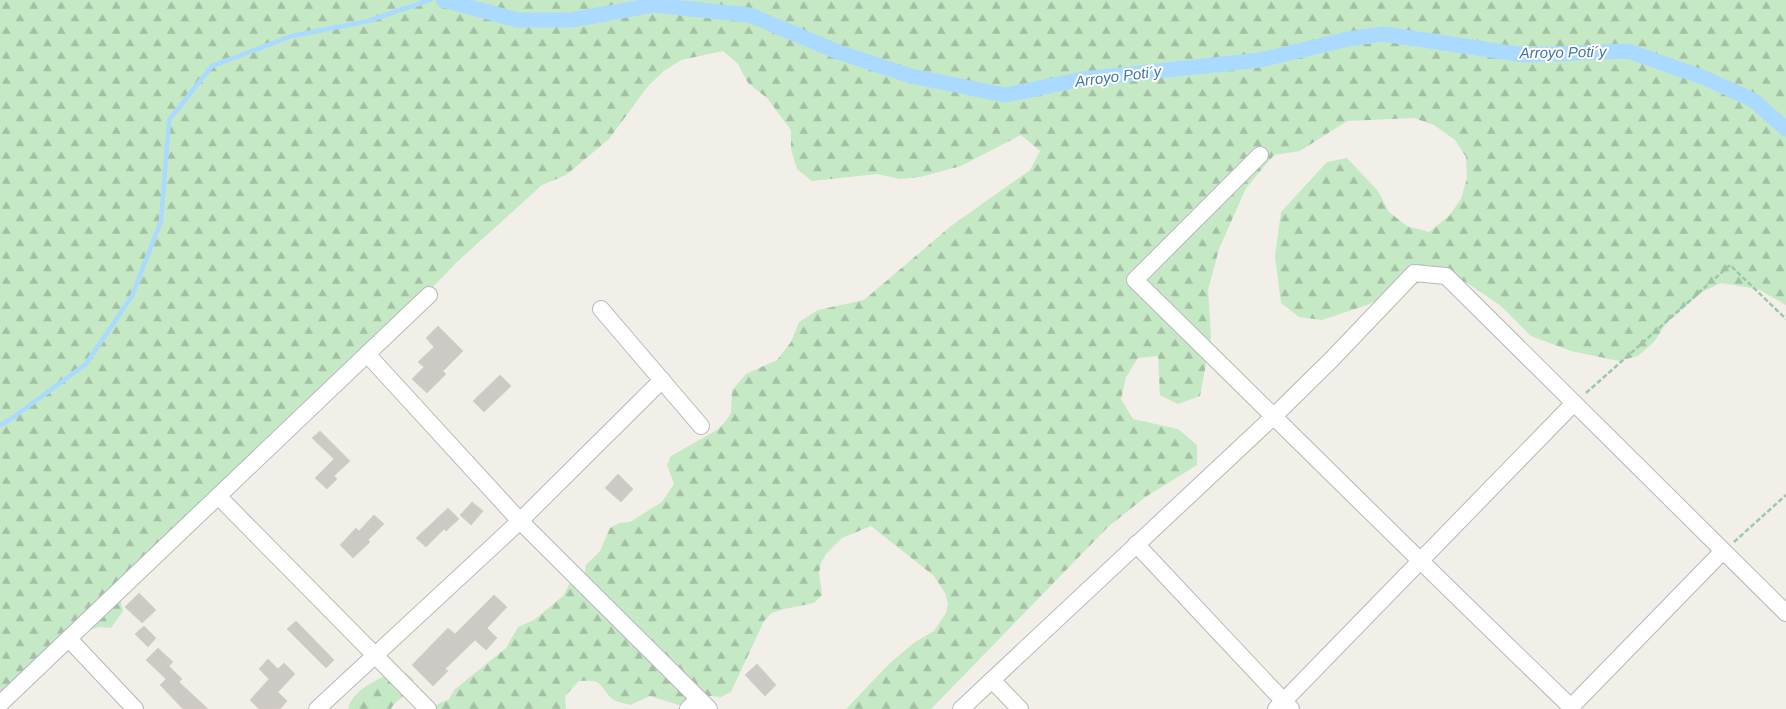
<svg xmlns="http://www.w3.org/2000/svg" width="1786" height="709" viewBox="0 0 1786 709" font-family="Helvetica,sans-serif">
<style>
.forest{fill:url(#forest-firs)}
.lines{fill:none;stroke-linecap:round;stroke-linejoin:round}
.stream{stroke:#aadaff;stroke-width:4.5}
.canal{stroke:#aadaff;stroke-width:15}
.building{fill:#cccac5;stroke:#d6d1c6}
.minor-casing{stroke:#b5b8bc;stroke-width:18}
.path{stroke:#9cc7a9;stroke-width:2.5;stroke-dasharray:5 2.5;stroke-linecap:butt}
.minor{stroke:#fff;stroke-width:16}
.labels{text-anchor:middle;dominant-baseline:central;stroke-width:4;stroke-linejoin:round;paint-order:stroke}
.water-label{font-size:15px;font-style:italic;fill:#4174aa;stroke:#fff}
</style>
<defs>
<pattern id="forest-firs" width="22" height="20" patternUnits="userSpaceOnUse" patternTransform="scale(1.25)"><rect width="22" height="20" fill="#c5e8c5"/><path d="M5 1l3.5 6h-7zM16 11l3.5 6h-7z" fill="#a3c0a4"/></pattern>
</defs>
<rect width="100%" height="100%" fill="#f1efe8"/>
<!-- forest -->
<g class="forest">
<path d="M0 0H1786V305L1758 289 1721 283 1702 292 1667 322 1654 342 1638 356 1619 361 1571 351 1531 336 1501 306 1466 282 1442 279 1422 282 1364 306 1322 320 1299 317 1281 303 1275 256 1281 212 1327 162 1347 158 1378 191 1389 212 1407 226 1429 232 1449 216 1461 199 1467 178 1466 157 1455 140 1434 125 1414 118 1347 121 1300 151 1274 155 1246 188 1219 249 1208 290 1211 337 1200 396 1178 404 1160 395 1158 356 1138 358 1126 377 1121 399 1133 419 1178 429 1197 445V465L1144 498 1108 527 931 709H846L889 664 915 642 934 631 946 613 948 603 945 593 934 576 871 526 842 538 826 554 821 563 819 573 822 595 814 603 784 609 772 613 764 621 731 692 721 697 698 695 679 705 650 696 630 705C624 703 615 702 611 698 597 683 604 680 579 681L565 696 566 709H427L449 699 454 690 506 648 518 627 534 620 563 596 570 583 584 576 586 565 600 551 610 528 619 523 630 522 662 502 674 484 667 465 671 456 717 430 725 422 731 413 732 390 746 374 777 360 791 342 799 322 818 310 864 300 951 226 1030 170 1040 151 1021 135 961 166 920 177 900 179 877 174 812 181 797 169 791 149V130L767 98 748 83 738 64 723 51 681 60 664 71 648 86 609 139 566 175 542 185 457 262 372 350 117 589 123 611 111 628 99 627 66 636 0 704Z"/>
<path d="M394 672 406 673 414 680C408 699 399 695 391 709H348C352 690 378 679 394 672Z"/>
</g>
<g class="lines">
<!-- stream -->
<path class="stream" d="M0 425 8 421 86 364 132 296 161 221 169 120 212 66 292 36 368 21 430 0"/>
<!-- canal -->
<path class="canal" d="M443 0 518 20H571L653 5 750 15 838 52 911 76 1005 95 1083 79 1260 60 1348 39 1384 34 1524 55 1628 51 1705 78 1753 100 1786 129"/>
</g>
<!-- building -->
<g class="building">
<path d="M438 326 463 351 443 371 446 374 427 393 412 379 424 367 418 362 434 347 426 338Z"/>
<path d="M500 375 511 386 484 412 473 401Z"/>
<path d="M320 431 350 461 334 476 337 479 327 489 315 478 334 459 312 438Z"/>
<path d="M618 474 633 489 621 502 605 488Z"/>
<path d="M472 502 483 511 471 525 460 515Z"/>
<path d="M448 508 459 519 446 531 444 529 426 547 416 538Z"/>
<path d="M374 515 384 524 368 540 370 542 353 558 340 545 356 528 359 531Z"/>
<path d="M139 593 156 610 142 623 125 607Z"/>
<path d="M494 595 507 607 487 628 497 638 486 650 475 640 445 669 448 671 433 686 412 665 448 628 455 634Z"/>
<path d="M296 621 334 660 326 668 287 629Z"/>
<path d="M144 626 156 638 148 647 135 634Z"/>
<path d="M158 648 173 662 169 666 182 679 179 682 208 709H183L160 685 166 679 146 660Z"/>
<path d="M268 659 278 669 284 663 295 674 278 692 287 701 280 709H259L250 700 269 679 259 669Z"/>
<path d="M757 664 776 685 765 696 745 675Z"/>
</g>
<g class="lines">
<!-- minor casing -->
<g class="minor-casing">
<g id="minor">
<path d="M1260 155 1135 280C1281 423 1425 567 1573 709"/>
<path d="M601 309 701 426"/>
<path d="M367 354 520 521 709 709"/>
<path d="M218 496 428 709"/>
<path d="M1136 544 1291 709"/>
<path d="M69 639 135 709"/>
<path d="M992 680 1020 709"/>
<path d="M0 704 429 295"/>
<path d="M317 709 520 521 662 380"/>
<path d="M688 709 699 699"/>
<path d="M961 709 1274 416 1332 359 1414 273 1446 276 1786 613"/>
<path d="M1276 709 1574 403"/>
<path d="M1569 709 1723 551"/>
</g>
</g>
<!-- path -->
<g class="path">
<path d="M1586 393 1730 265 1786 319"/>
<path d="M1734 542 1786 495"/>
</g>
<!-- minor -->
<use href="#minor" class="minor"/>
</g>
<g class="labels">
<!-- water labels -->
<g class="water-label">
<text transform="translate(1563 52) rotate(-1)">Arroyo Poti´y</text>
<text transform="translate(1118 76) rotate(-7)">Arroyo Poti´y</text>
</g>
</g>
</svg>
